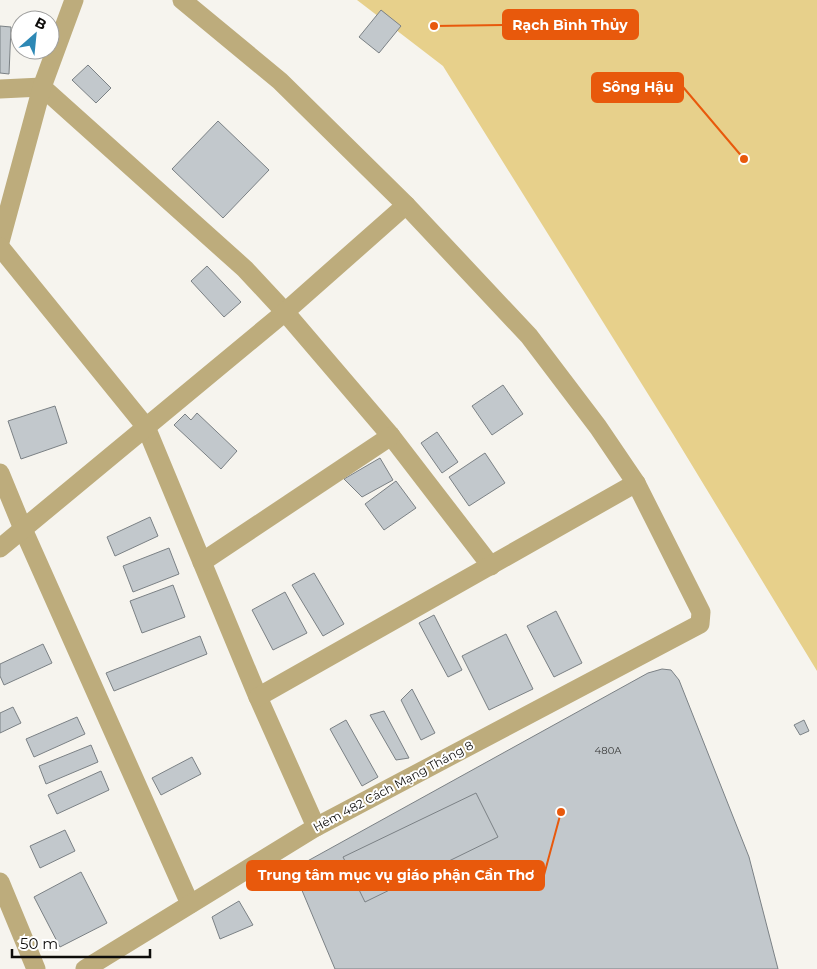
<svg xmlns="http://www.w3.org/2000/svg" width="817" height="969" viewBox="0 0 817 969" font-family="Montserrat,sans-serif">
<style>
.water{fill:#e7d08b}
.building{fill:#c2c8cc;stroke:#7b8185}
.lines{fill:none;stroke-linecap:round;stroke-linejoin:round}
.minor{stroke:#bdac7c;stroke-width:19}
.labels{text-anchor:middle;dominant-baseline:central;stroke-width:4;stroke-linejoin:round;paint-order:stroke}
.number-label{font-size:10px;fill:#3a3b3a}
.street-label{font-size:12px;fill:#0d0c0a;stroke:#fff}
.leader{fill:none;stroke:#e8590c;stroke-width:2}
.callout-dot{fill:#e8590c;stroke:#fff;stroke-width:2}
.callout{fill:#e8590c;stroke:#e8590c;stroke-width:2}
.callout-label{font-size:14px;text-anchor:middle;font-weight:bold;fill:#fff}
</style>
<rect width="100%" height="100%" fill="#f6f4ee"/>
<!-- water -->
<path class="water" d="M357 0H817V671L673 434 443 66Z"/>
<!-- building -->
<g class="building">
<path d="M381 10 401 26 379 53 359 37Z"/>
<path d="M0 26 11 27 9 74 0 73Z"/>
<path d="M88 65 111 88 96 103 72 80Z"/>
<path d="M218 121 269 170 223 218 172 169Z"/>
<path d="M207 266 241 302 224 317 191 281Z"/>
<path d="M503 385 523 414 492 435 472 406Z"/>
<path d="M55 406 67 443 21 459 8 421Z"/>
<path d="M197 413 237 451 221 469 174 425 185 414 191 420Z"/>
<path d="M437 432 458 462 442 473 421 443Z"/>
<path d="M485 453 505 483 469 506 449 477Z"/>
<path d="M380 458 393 480 362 497 344 479Z"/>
<path d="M396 481 416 508 384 530 365 504Z"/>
<path d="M150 517 158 536 115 556 107 537Z"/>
<path d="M169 548 179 574 133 592 123 566Z"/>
<path d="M314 573 344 624 323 636 292 585Z"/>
<path d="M173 585 185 617 142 633 130 601Z"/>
<path d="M285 592 307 633 273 650 252 610Z"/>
<path d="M556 611 582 663 554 677 527 626Z"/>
<path d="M434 615 462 670 448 677 419 623Z"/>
<path d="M506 634 533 689 489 710 462 656Z"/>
<path d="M200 636 207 654 114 691 106 673Z"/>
<path d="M43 644 52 663 4 685 0 676V664Z"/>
<path d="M662 669 671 670 679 680 749 857 778 969H335L293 869 648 673Z"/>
<path d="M412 689 435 733 421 740 401 700Z"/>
<path d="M13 707 21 723 0 733V713Z"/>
<path d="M384 711 409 758 396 760 370 715Z"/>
<path d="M77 717 85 734 34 757 26 739Z"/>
<path d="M346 720 378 777 362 786 330 729Z"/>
<path d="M804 720 809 731 800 735 794 725Z"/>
<path d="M91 745 98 762 46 784 39 766Z"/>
<path d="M192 757 201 774 161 795 152 778Z"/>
<path d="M101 771 109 790 57 814 48 795Z"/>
<path d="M476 793 498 837 365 902 343 857Z"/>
<path d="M65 830 75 851 40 868 30 846Z"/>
<path d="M81 872 107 923 60 947 34 897Z"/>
<path d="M239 901 253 925 220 939 212 917Z"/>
</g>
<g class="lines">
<!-- minor -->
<g class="minor">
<path d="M0 89 42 87 245 269 285 312 391 436 491 566"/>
<path d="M0 242 42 87 74 0"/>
<path d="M0 247 146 427 258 697 316 827"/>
<path d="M0 473 23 529 190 904"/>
<path d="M0 548 285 312 406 205"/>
<path d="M202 562 391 436"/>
<path d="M258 697 636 483"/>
<path d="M0 882 36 969"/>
<path d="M85 969 316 827 700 624 701 612 636 483 598 427 529 336 406 205 280 81 182 0"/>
</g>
</g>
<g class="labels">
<!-- number labels -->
<g class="number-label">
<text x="608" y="750">480A</text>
</g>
<!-- street labels -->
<g class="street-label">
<text transform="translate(393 786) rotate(-28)">Hẻm 482 Cách Mạng Tháng 8</text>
</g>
</g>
<!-- callouts -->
<path class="leader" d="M434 26L503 25M744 159L683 87M561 812L544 875"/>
<g class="callout-dot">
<circle cx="434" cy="26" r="5"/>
<circle cx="744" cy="159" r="5"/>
<circle cx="561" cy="812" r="5"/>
</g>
<g class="callout">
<rect x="503" y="10" width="135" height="29" rx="5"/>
<rect x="592" y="73" width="91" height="29" rx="5"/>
<rect x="247" y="861" width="297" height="29" rx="5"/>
</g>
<g class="callout-label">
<text x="570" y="30">Rạch Bình Thủy</text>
<text x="638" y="92">Sông Hậu</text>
<text x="396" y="880">Trung tâm mục vụ giáo phận Cần Thơ</text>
</g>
<!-- north arrow -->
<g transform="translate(35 35) rotate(27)"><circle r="24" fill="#ffffff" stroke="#9e9e9d"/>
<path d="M0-4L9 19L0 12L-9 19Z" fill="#2d88b5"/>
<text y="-8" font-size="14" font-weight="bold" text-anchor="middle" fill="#0d0c0a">B</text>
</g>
<!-- scale -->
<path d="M12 949v8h138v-8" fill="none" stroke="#0d0c0a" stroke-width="2.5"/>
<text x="20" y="949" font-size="15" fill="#0d0c0a" stroke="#ffffff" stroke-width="4" paint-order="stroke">50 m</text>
</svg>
